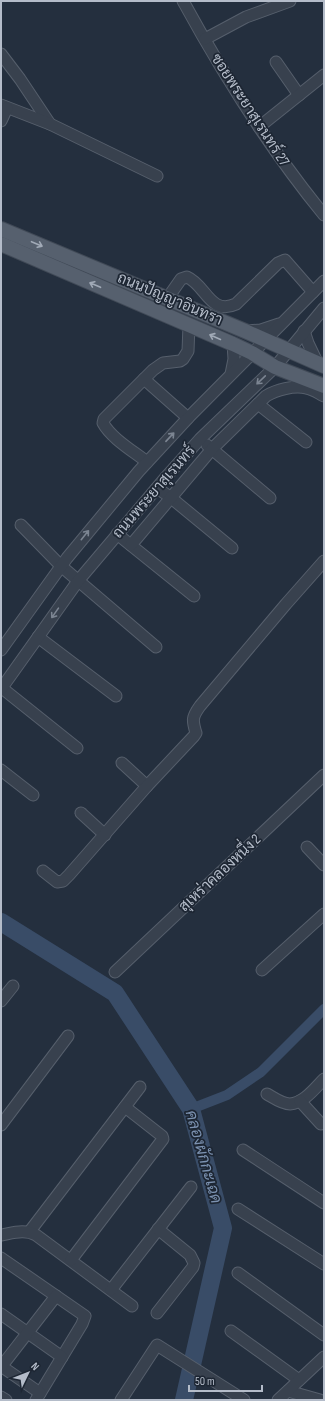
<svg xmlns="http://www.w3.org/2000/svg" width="325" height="1401" viewBox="0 0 325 1401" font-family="'Sofia Sans Condensed',Sarabun,sans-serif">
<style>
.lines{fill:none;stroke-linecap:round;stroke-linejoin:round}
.canal{stroke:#394c67;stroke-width:10}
.river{stroke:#394c67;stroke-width:18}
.minor-casing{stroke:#565f6c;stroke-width:13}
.major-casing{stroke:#414a57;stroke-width:16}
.minor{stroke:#38414e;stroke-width:11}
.major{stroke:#56606e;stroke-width:14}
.oneway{stroke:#a1aab7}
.oneway2{stroke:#7c8592}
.labels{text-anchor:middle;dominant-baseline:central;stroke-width:3.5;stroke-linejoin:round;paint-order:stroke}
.street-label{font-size:15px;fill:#b4bcc9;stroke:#1d2633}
.water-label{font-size:16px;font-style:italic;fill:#7c92b1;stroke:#1d2633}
</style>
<rect width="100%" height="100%" fill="#242f3e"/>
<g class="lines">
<!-- canal -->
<path class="canal" d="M191 1109 227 1095 261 1072 324 1009"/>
<!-- river -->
<path class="river" d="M1 922 115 993 191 1109 223 1228 184 1400"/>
<!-- minor casing -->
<g class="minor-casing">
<g id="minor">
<path d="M183 1C224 76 270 149 324 215"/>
<path d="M205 39 246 17 290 1"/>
<path d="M1 54 20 79 50 124"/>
<path d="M276 62 299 95"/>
<path d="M1 105 50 124 157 176"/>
<path d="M1 121 7 108"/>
<path d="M259 127 324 75"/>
<path d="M167 299 181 279 187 277C206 285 210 316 236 304L278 263 285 260 313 292"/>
<path d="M246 331 261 330 279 324"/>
<path d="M304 331 308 343 318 364"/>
<path d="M231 374 234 359 233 344"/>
<path d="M144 379 188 418"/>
<path d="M258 404 306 442"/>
<path d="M207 445 270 498"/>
<path d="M147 462C133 451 111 438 103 423L104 419 153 370 163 363 180 361 183 359 188 351 189 325"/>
<path d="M157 488 170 497 232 548"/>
<path d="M21 525 61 566 156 647"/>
<path d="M117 534 194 596"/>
<path d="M131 545 212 449 266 396C276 390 294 385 306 388 313 389 318 393 324 396"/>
<path d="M38 637 116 696"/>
<path d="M1 650 67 558 139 471 188 418 324 281"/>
<path d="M2 688 77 748"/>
<path d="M1 689 78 581 166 477 200 439 275 367 324 308"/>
<path d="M122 763 147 786"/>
<path d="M1 770 33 795"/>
<path d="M81 813 105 835"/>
<path d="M307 847 324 865"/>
<path d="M43 871 57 882 63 881 69 875 147 786 194 736 196 733C192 720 192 717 200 706L286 604 324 561"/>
<path d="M262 970 324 914"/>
<path d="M115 972 324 775"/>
<path d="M1 1001 13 986"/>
<path d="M267 1094C274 1098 282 1104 290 1104 304 1103 315 1088 324 1079"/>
<path d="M300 1101 321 1124"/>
<path d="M1 1125 68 1036"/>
<path d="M243 1150 324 1203"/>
<path d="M238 1209 324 1264"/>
<path d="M30 1231 140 1087"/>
<path d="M1 1235C13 1233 25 1229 36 1235L132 1306"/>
<path d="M1 1258 85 1316 82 1324 36 1400"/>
<path d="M71 1260 163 1139 162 1136 125 1107"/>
<path d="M238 1273 324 1335"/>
<path d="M111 1290 191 1187"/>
<path d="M157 1313 193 1267 194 1263 190 1255 158 1229"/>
<path d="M1 1314 62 1357"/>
<path d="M231 1331 299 1380"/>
<path d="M1 1366 40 1393"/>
<path d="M1 1367 56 1296"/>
<path d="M288 1391 320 1400"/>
<path d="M1 1397 6 1400"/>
<path d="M121 1400 157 1345 244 1400"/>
<path d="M278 1400 324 1357"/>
</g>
</g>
<!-- major casing -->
<g class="major-casing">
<g id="major">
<path d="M1 229 245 331 324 366"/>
<path d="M1 244 233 344 252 353 275 367 324 386"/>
</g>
</g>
<!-- minor -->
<use href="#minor" class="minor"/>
<!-- major -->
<use href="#major" class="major"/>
</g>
<!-- one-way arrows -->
<defs><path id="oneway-shaft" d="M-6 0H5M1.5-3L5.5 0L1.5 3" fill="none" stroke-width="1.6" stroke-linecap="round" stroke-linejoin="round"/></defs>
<g class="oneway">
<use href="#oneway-shaft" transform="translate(37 244) rotate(23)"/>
<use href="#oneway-shaft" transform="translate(95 285) rotate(-157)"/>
<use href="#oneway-shaft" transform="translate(215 337) rotate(-156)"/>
</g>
<g class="oneway2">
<use href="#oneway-shaft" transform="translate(261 380) rotate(136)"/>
<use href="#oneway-shaft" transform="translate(170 437) rotate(-47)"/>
<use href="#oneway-shaft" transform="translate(85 535) rotate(-51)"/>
<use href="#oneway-shaft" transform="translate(55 613) rotate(125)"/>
</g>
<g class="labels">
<!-- street labels -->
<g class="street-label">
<text transform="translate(250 110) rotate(57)">ซอยพระยาสุเรนทร์ 27</text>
<text transform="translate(170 299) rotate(23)">ถนนปัญญาอินทรา</text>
<text transform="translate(154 492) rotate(-49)">ถนนพระยาสุเรนทร์</text>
<text transform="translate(220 873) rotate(-43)">สุเหร่าคลองหนึ่ง 2</text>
</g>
<!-- water labels -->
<g class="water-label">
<text transform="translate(203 1157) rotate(74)">คลองผักกะเฉด</text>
</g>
</g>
<!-- border -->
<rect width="325" height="1401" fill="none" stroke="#b4bcc9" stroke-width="4"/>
<!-- north arrow -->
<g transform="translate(28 1373) rotate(47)" stroke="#1d2633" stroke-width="3" paint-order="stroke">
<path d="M0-3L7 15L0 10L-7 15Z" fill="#b4bcc9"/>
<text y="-6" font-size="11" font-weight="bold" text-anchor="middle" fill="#b4bcc9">N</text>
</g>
<!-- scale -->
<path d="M189 1385v6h73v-6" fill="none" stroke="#b4bcc9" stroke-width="2"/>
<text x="195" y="1385" font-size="12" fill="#b4bcc9" stroke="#1d2633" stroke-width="3" paint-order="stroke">50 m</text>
</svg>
